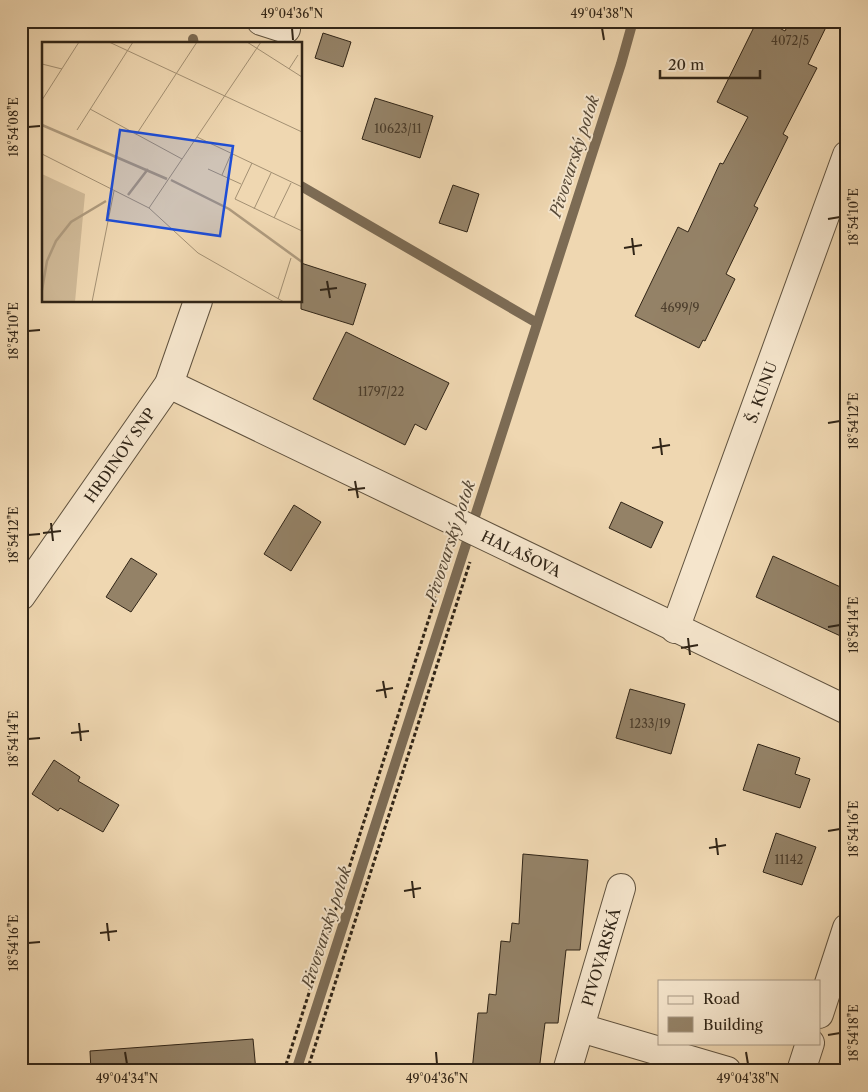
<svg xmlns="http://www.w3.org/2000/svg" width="868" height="1092" viewBox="0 0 868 1092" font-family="'Libre Caslon Text',serif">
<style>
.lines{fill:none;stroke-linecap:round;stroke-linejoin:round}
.stream{stroke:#7c6b54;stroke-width:10}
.building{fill:#948267;stroke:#312517}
.minor-casing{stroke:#60523e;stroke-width:30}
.path{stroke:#312517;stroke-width:3;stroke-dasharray:4 2.5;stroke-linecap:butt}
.minor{stroke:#f5e5cc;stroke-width:28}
.ticks{fill:none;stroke:#312517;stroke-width:2}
.labels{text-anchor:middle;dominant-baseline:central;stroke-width:4;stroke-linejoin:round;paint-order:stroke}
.number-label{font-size:12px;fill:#4a3c2b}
.street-label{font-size:15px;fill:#312517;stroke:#f5e5cc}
.water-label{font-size:16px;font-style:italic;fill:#564836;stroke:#f5e5cc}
.inset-river{fill:none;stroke:#ae9a7d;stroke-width:2.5}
.inset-road{fill:none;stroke:#a39073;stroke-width:1}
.view{fill:#1d4ed8;fill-opacity:0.15;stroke:#1d4ed8;stroke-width:2.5}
.inset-edge{fill:none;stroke:#312517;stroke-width:2.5}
.neatline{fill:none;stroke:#312517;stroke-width:2}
.ticks-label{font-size:12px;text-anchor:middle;fill:#312517}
</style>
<rect width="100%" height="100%" fill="#efd7b1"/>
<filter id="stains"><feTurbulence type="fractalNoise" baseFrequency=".004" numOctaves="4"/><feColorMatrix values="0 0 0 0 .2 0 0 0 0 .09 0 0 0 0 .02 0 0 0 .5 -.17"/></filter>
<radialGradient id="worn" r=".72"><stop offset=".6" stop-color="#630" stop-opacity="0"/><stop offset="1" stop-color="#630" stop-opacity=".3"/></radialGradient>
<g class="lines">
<!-- stream -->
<g class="stream">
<path d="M193 39 194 44"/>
<path d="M301 186 537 323"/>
<path d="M296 1071 621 64 633 21"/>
</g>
</g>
<!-- building -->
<g class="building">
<path d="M757 21H766L785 31 790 21H829L808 64 817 68 783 134 788 137 754 206 758 208 726 274 735 279 705 341 703 340 699 348 635 316 678 227 688 232 720 163 723 164 748 117 717 102Z"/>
<path d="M323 33 351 42 343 67 315 58Z"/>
<path d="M375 98 433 116 420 158 362 139Z"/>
<path d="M453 185 479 194 467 232 439 223Z"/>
<path d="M301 263 366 284 353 325 301 309Z"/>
<path d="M346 332 449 383 426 430 415 424 405 445 313 399Z"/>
<path d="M621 502 663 522 651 548 609 528Z"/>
<path d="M294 505 321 522 291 571 264 554Z"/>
<path d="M773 556 847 590V639L756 597Z"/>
<path d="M131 558 157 574 131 612 106 597Z"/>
<path d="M630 689 685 704 671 754 616 738Z"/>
<path d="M758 744 800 758 795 774 810 779 800 808 743 790Z"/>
<path d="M54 760 80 777 78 781 119 805 103 832 60 808 58 811 32 794Z"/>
<path d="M776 833 816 847 802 885 763 872Z"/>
<path d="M523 854 588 860 580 950H566L558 1023H545L539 1071H472L478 1013H487L489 994 496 995 501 941 510 942 512 923 519 924Z"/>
<path d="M253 1039 256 1071H91L90 1051Z"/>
</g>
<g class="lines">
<!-- minor casing -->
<g class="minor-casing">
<g id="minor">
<path d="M261 21 286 29"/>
<path id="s1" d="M169 384 847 710"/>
<path id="s2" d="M21 596 169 384 198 301"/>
<path id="s3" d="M675 629 847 155"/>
<path d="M819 1014 847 928"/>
<path d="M581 1028 727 1071"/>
<path id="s4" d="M567 1071 621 888"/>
<path d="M801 1071 810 1043"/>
</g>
</g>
<!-- path -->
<g class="path">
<path d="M284 1071 450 553"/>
<path d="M307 1071 470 562"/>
</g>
<!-- minor -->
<use href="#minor" class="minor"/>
</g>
<!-- ticks -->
<path class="ticks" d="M292 28 293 40M602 28 604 40M28 127 40 126M828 219 840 217M632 238 634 255M624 248 642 245M327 281 330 298M320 290 337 288M28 331 40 330M828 423 840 421M660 438 662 455M652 448 670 445M355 481 358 498M348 490 365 488M51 523 53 541M43 533 61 531M28 535 40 534M828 627 840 625M688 638 690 655M681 648 698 645M383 681 386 698M376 691 393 688M79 723 81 741M71 733 89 731M28 739 40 738M828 831 840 829M716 838 718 855M709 848 726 845M412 881 414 898M404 891 421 888M107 923 109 941M100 933 117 931M28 943 40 942M828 1035 840 1033M125 1052 127 1064M436 1052 437 1064M746 1052 748 1064"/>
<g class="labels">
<!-- number labels -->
<g class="number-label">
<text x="790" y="40">4072/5</text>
<text x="398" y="128">10623/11</text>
<text x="680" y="307">4699/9</text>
<text x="381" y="391">11797/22</text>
<text x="650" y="723">1233/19</text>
<text x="789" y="859">11142</text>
</g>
<!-- street labels -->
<g class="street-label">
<text stroke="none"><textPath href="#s3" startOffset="252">Š. KUNU</textPath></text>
<text stroke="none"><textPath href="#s2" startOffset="172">HRDINOV SNP</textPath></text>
<text stroke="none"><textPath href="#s1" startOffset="391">HALAŠOVA</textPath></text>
<text stroke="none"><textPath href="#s4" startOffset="119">PIVOVARSKÁ</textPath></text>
</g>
<!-- water labels -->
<g class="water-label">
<text transform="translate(574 156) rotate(-72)">Pivovarský potok</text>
<text transform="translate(450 541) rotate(-72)">Pivovarský potok</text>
<text transform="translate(326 927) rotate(-72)">Pivovarský potok</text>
</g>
</g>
<!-- overview -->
<g transform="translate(42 42)">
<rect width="260" height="260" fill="#efd7b1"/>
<path d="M0 132 43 152 33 260H0Z" fill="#cfb997"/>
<path class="inset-river" d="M0 83 125 137M129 138 187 167 260 220M86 153 106 127M0 248 5 219 14 199 29 180 64 159"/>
<path class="inset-road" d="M67 0 260 90M205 0 260 35M0 22 20 27M247 27 256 13M0 58 37 0M48 67 140 117M35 88 91 0M94 93 155 0M155 95 260 145M0 112 107 166 156 211 242 260M210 121 193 157 260 189M166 127 199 142M180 133 189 112M107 166 219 0M212 167 229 131M232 176 249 141M236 257 249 216M50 260 72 149"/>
<path class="view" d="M78 88 191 104 178 194 65 178Z"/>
<rect width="260" height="260" class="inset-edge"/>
</g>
<!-- margin -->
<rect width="868" height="1092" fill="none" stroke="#efd7b1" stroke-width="55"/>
<!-- legend -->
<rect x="658" y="980" width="162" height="65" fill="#f5e5cc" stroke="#a79884"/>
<rect x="668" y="996" width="25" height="8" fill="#f5e5cc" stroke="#a79884"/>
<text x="703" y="1004" font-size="15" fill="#312517">Road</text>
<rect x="668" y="1017" width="25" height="15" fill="#948267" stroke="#a79884"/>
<text x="703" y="1030" font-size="15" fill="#312517">Building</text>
<!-- scale -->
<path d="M660 70v8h100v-8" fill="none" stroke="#312517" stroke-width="2.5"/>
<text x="668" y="70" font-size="15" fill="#312517" stroke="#f5e5cc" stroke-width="4" paint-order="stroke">20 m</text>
<rect x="28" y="28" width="812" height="1036" class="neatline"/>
<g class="ticks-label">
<text x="292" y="18">49°04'36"N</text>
<text x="602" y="18">49°04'38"N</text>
<text transform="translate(14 127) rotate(-90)" y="4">18°54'08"E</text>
<text transform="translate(854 217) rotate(-90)" y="4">18°54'10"E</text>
<text transform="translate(14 331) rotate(-90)" y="4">18°54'10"E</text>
<text transform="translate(854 421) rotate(-90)" y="4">18°54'12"E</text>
<text transform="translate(14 535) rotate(-90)" y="4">18°54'12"E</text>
<text transform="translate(854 625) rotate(-90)" y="4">18°54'14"E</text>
<text transform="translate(14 739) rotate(-90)" y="4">18°54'14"E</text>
<text transform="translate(854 829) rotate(-90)" y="4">18°54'16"E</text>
<text transform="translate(14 943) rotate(-90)" y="4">18°54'16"E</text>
<text transform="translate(854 1033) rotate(-90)" y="4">18°54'18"E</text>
<text x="127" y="1083">49°04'34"N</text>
<text x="437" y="1083">49°04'36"N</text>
<text x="748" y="1083">49°04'38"N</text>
</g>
<rect width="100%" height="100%" filter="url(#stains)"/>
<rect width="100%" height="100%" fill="url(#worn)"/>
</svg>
